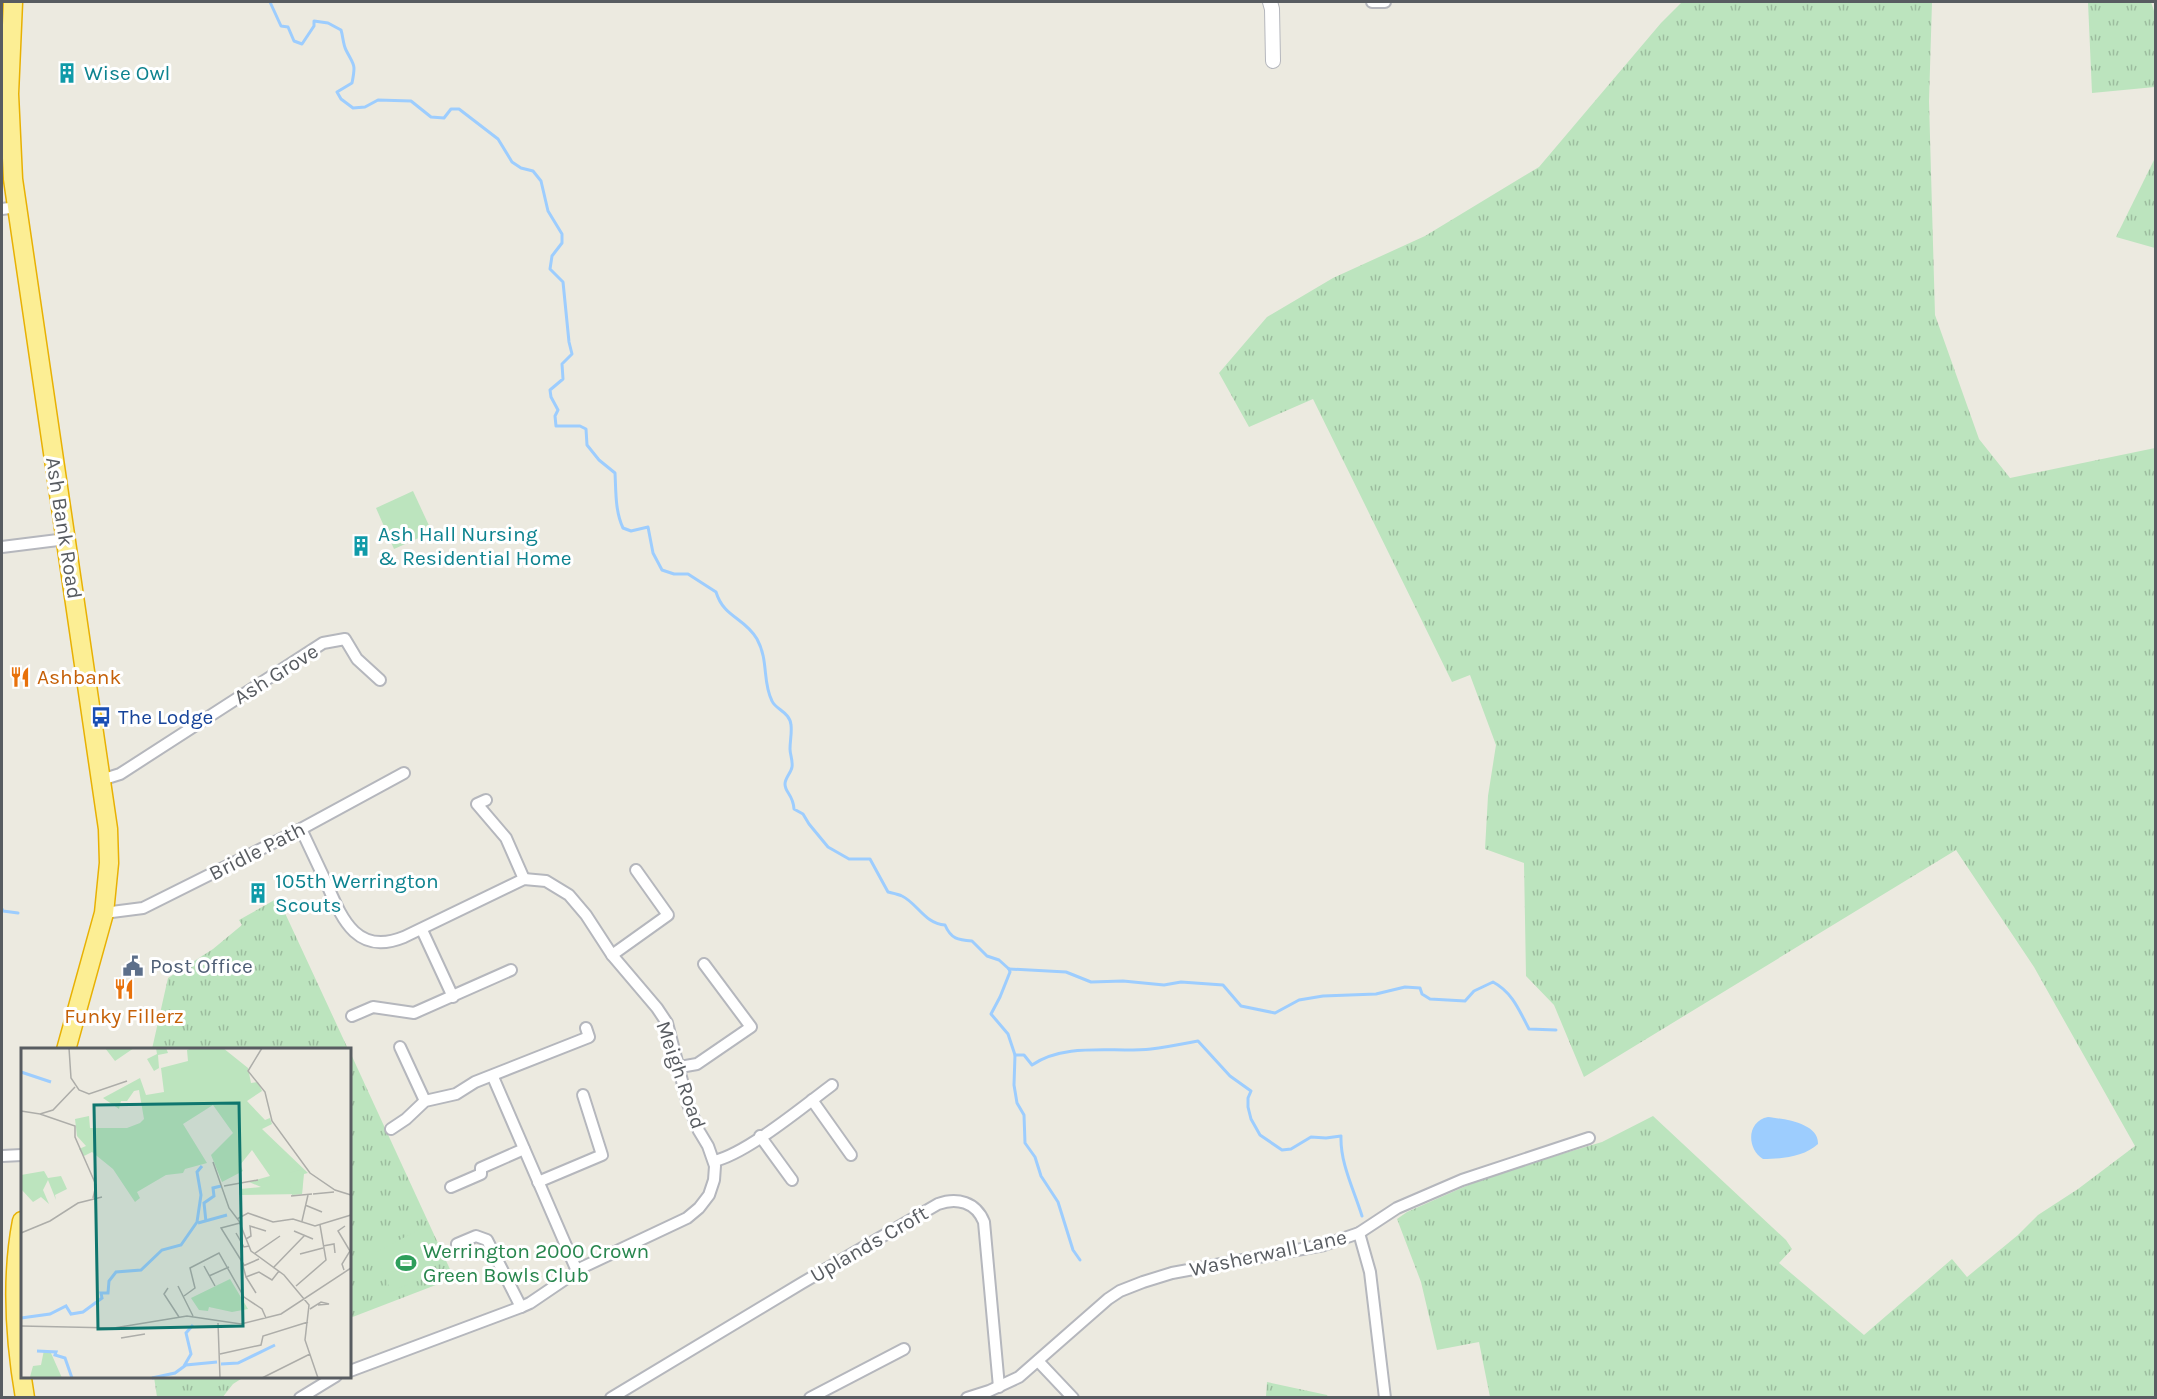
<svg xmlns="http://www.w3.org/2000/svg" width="2157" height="1399" viewBox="0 0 2157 1399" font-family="Karla,sans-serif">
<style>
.grass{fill:url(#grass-tufts)}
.pitch{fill:#bce4be}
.water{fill:#9dcdfe}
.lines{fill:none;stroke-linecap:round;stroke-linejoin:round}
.stream{stroke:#9dcdfe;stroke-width:3}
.minor-casing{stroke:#b5b7bd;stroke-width:14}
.tertiary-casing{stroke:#b5b7bd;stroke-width:16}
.trunk-casing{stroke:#e8b103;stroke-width:21}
.minor{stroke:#fff;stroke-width:10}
.tertiary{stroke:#fff;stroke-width:14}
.trunk{stroke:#fcee94;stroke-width:18}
.labels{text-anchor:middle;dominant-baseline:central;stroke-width:6;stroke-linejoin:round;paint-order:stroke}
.culture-label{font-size:21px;fill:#0d838f;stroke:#fff;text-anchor:start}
.street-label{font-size:21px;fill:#585c61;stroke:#fff}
.food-label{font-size:21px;fill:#c56008;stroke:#fff;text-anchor:start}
.transit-label{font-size:21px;fill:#164399;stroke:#fff;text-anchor:start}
.service-label{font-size:21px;fill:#4e5e75;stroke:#fff;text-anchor:start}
.leisure-label{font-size:21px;fill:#27864d;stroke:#fff;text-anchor:start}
.inset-river{fill:none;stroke:#9dcdfe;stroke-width:3}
.inset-road{fill:none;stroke:#adada9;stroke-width:1.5}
.view{fill:#0f766e;fill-opacity:0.15;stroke:#0f766e;stroke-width:3}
.inset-edge{fill:none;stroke:#585c61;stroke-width:3}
</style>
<defs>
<pattern id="grass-tufts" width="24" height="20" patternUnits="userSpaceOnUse" patternTransform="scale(1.5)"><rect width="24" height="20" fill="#bce4be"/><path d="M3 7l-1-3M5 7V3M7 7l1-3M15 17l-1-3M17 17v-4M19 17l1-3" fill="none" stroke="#9cbc9e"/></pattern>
</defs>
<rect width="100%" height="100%" fill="#eceae0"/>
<!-- grass -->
<g class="grass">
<path d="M1682 2H1932L1929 101 1935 315 1979 439 2010 478 2155 448V1397H1490L1479 1342 1437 1350 1421 1282 1397 1219 1407 1212 1475 1182 1528 1164 1602 1142 1653 1116 1786 1240 1792 1249 1779 1263 1864 1335 1952 1259 1967 1277 2018 1235 2038 1215 2078 1189 2135 1146 2034 967 1956 850 1584 1077 1554 1005 1526 976 1524 863 1485 849 1488 796 1496 745 1470 675 1452 682 1313 399 1249 427 1219 373 1267 317 1333 278 1425 236 1539 167 1661 23Z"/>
<path d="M2088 2H2151L2155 14V87L2092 93Z"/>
<path d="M2155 158V248L2116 237Z"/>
<path d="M278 898 348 1049H152L168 978 213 949 242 925 239 920Z"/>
<path d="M350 1052 454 1278 350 1318Z"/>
<path d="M154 1377V1376L244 1377 233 1384 222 1398 157 1397Z"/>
<path d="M1267 1382 1327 1395 1328 1397H1266Z"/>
</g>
<!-- pitch -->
<g class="pitch">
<path d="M413 491 432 532 394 549 376 508Z"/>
<path d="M420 1229 436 1274 391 1291 375 1253Z"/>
</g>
<!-- water -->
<path class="water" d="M1768 1117C1784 1119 1819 1123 1818 1144 1804 1157 1781 1159 1763 1159 1746 1148 1747 1121 1768 1117Z"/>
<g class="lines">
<!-- stream -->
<g class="stream">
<path d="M270 2 281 26 288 27 294 41 302 44 314 26V21L328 23 341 30C343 36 343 44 346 50 354 66 356 63 352 83L337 92 341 99 353 108 365 107 378 100 411 101 431 117 444 118 451 109H459L498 139 512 162 521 168 533 171 541 181 548 211 562 234V243L552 256 550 269 563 282 569 342 572 354 562 364 563 379 550 390 551 397 558 410 555 416 556 426H580L586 429 587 445 599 460 615 473C616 491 615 511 623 528L631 531 648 527 653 553 662 570 674 574H688L716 592C724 618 744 617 757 639 769 661 762 681 772 701 776 710 790 712 791 725 792 733 790 741 790 749 790 754 793 761 792 767 791 773 785 778 785 784 785 793 793 794 794 809L803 814 809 824 828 847 849 859H870L888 892C892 893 898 894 902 896 917 903 925 924 945 925 951 939 958 940 972 941L987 956 999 960 1009 969"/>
<path d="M2 909 3 911 18 913"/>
<path d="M1009 969 1066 972 1091 982 1123 981 1164 985 1181 982 1223 985 1241 1006 1275 1013 1299 1000 1323 996 1376 994 1405 987 1420 988 1422 994 1430 999 1465 1001 1474 991 1493 982C1512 992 1519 1010 1529 1029L1556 1030"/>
<path d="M1009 969 1010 972 1000 997 991 1014 1008 1034 1015 1055 1014 1085 1017 1103 1024 1115 1025 1143 1035 1157 1041 1176 1058 1202 1073 1250 1080 1260"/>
<path d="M1015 1055H1024L1032 1065C1066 1042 1113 1053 1151 1049 1167 1047 1182 1044 1198 1041L1230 1076 1251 1091 1248 1098V1107L1251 1119 1260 1135 1282 1150 1291 1149 1311 1137 1326 1138 1341 1136C1340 1163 1354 1190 1362 1216"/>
</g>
<!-- minor casing -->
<g class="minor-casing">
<g id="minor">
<path d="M1372 2H1385"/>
<path d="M2 209 17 207"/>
<path d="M2 547 66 539"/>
<path d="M101 780 120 774 323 643 345 639 357 659 380 680"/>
<path d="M486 800 477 804 506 838 524 879"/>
<path d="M301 829C309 846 317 863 325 880 341 916 355 957 404 937L524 879 546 881 569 895 586 915 612 955 657 1008 667 1023 688 1104 699 1131 708 1146 715 1166 714 1180 709 1195 699 1208 687 1218 583 1267 530 1303 521 1307 350 1371"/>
<path d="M104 913 143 908 301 829 404 773"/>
<path d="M422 930 453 997"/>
<path d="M612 955 668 915 636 870"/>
<path d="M352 1016 373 1007 414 1013 511 970"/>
<path d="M400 1047 425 1101"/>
<path d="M680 1067 697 1064 751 1027 704 964"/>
<path d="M493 1077 577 1271"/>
<path d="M812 1100 851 1155"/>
<path d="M391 1129 406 1119 425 1101 456 1094 475 1082 589 1037 586 1028"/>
<path d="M760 1136 792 1180"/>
<path d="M2 1156 22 1155"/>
<path d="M714 1161C746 1154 804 1106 832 1085"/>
<path d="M538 1182 602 1155 583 1095"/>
<path d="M451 1187 481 1174V1168L524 1149"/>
<path d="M1359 1233 1370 1272 1385 1398"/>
<path d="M457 1244 476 1236 487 1240 521 1307"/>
<path d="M1038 1361 1073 1398"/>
<path d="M300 1398 336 1376"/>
<path d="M611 1398 802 1283 938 1204C957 1197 976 1202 984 1222L999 1387"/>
<path d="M810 1398 904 1349"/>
<path d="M967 1398 989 1391 1019 1377 1108 1299 1120 1291 1143 1282 1172 1273 1324 1245 1359 1233 1397 1208 1462 1180 1589 1138"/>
</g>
</g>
<!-- tertiary casing -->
<g class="tertiary-casing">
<path id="tertiary" d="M1270 2 1272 9 1273 61"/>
</g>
<!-- trunk casing -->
<g class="trunk-casing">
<g id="trunk">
<path d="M13 2 9 94 13 179 108 829 109 863 104 913 66 1050"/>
<path d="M22 1221C11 1278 15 1340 25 1398"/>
</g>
</g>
<!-- minor -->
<use href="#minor" class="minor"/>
<!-- tertiary -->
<use href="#tertiary" class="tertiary"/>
<!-- trunk -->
<use href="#trunk" class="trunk"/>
</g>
<!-- icons -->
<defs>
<g id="building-bare" transform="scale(1.62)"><path d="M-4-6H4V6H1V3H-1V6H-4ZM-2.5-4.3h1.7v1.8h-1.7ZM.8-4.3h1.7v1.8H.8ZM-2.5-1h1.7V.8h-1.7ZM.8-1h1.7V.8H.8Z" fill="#0f9aa8" stroke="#fff" stroke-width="2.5" paint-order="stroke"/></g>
<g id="restaurant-bare" transform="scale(1.62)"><path d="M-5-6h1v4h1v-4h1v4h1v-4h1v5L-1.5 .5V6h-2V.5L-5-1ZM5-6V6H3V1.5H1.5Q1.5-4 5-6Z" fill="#e8710a" stroke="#fff" stroke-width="2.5" paint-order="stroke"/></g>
<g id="bus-bare" transform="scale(1.62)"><path d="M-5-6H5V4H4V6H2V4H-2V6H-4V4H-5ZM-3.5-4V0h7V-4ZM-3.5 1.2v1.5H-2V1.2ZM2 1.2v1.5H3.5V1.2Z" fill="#1a4fb4" stroke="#fff" stroke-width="2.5" paint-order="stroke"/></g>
<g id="civic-bare" transform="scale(1.62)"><path d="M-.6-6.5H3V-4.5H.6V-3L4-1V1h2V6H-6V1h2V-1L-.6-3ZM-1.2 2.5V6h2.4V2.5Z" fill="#5c6f8a" stroke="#fff" stroke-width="2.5" paint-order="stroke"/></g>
<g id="stadium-bare" transform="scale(1.62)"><path d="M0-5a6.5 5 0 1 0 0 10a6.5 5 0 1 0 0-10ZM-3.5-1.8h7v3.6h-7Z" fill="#2e9e5b" stroke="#fff" stroke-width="2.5" paint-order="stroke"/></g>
</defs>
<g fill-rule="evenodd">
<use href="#building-bare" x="67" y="73"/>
<use href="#building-bare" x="361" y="546"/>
<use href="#restaurant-bare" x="20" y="677"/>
<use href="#bus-bare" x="101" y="717"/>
<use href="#building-bare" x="258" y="893"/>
<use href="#civic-bare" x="133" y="966"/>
<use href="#restaurant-bare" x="124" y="989"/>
<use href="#stadium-bare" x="406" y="1263"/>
</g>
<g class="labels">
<!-- culture labels -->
<g class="culture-label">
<text x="84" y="73">Wise Owl</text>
<text x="378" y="534">Ash Hall Nursing<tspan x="378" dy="24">&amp; Residential Home</tspan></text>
<text x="275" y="881">105th Werrington<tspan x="275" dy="24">Scouts</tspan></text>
</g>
<!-- street labels -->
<g class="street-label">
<text transform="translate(64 528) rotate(81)">Ash Bank Road</text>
<text transform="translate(276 674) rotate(-32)">Ash Grove</text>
<text transform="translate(257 851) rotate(-27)">Bridle Path</text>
<text transform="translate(681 1075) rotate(71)">Meigh Road</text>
<text transform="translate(869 1244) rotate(-30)">Uplands Croft</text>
<text transform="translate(1268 1253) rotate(-12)">Washerwall Lane</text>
</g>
<!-- food labels -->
<g class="food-label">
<text x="37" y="677">Ashbank</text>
<text x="124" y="1016" text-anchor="middle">Funky Fillerz</text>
</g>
<!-- transit labels -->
<g class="transit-label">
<text x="118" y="717">The Lodge</text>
</g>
<!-- service labels -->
<g class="service-label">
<text x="150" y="966">Post Office</text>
</g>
<!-- leisure labels -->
<g class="leisure-label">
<text x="423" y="1251">Werrington 2000 Crown<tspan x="423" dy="24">Green Bowls Club</tspan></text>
</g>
</g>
<!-- overview -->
<g transform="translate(21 1048)">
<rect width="330" height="330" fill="#eceae0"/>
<path d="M84 0H113L94 13ZM135 0H145L147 5 137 7 138 20 133 23 126 11 136 6ZM171 0H202L227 20 230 35 237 34 241 43 226 53 244 72 249 70 251 76 241 81 287 125 283 126 281 146 218 147 219 141 240 139 228 134 249 128 231 102 219 117 222 123 201 134 190 107 212 85 192 57 162 76 186 115 164 121 162 125 145 127 116 144 119 150 114 154 92 121 71 104 63 108 58 101 65 98 56 88 54 71 68 68 69 80H106L119 75 123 71 118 42 113 43 106 53H100L98 61 82 50 119 30 125 47 143 44 140 20 167 13 166 2ZM209 231 227 261 211 264 188 259 187 263 178 262 170 250ZM23 302 30 305 41 330H0L9 329 12 318 20 317Z" fill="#bce4be"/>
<path d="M282 121 281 146 271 147 268 125ZM23 123 27 130 40 128 46 141 34 147 35 152 27 132 22 142 28 156 20 149 12 154 0 141V127Z" fill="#bce4be"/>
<path class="inset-river" d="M0 24 30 34M185 174 183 155 193 148 192 140 200 138M177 175 206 167M0 270 29 266 45 258 50 266 62 264 81 250 80 245H87L88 233 95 224 120 222 141 202 160 197 176 174 180 147 176 124 181 118M16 303 35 304 34 307 44 310 51 330M200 316 217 315 254 297M163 318 170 306 165 285 172 277M131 330 154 325 165 317 196 314"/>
<path class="inset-road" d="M48 0 50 30 58 42 68 46 106 33M241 0 227 23 244 44 251 73 289 125 314 142 330 147M0 63 19 66 32 62 54 39M19 66 54 78V89L75 137 72 150M192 114 208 160 218 173 230 203 263 227 288 257 284 292 297 330M203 138 237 132M292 146 313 144M270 148 291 146M284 157 301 164M216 171 227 165 252 174 272 171 294 178 330 167M281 173 287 147M219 175 200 180 223 217M273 183 292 191M0 185 29 173 57 155 81 149M215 185 223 199 228 198M225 191 230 188 229 178 245 183M302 198 313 196 314 205M233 206 259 188M279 206 302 200M238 211 222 218 225 229 238 224 251 232 258 223M183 218 194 238M252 220 284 187M323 222 321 216 329 203 317 183 324 178M188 228 208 219M225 229 235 245M157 238 172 268M275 238 305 212 299 177M147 240 143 246 158 269M163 248 174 240 169 220 198 205 223 249 241 261 245 270M289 261 300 254 308 256 297 257M197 275 199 330M0 278 93 280 166 268 220 276 260 266 330 220M100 290 124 286M199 306 240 297 242 288 287 274M241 330 289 306"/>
<path class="view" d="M218 55 222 278 77 281 73 57Z"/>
<rect width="330" height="330" class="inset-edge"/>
</g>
<!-- border -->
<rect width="2157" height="1399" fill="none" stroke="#585c61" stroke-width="6"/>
</svg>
